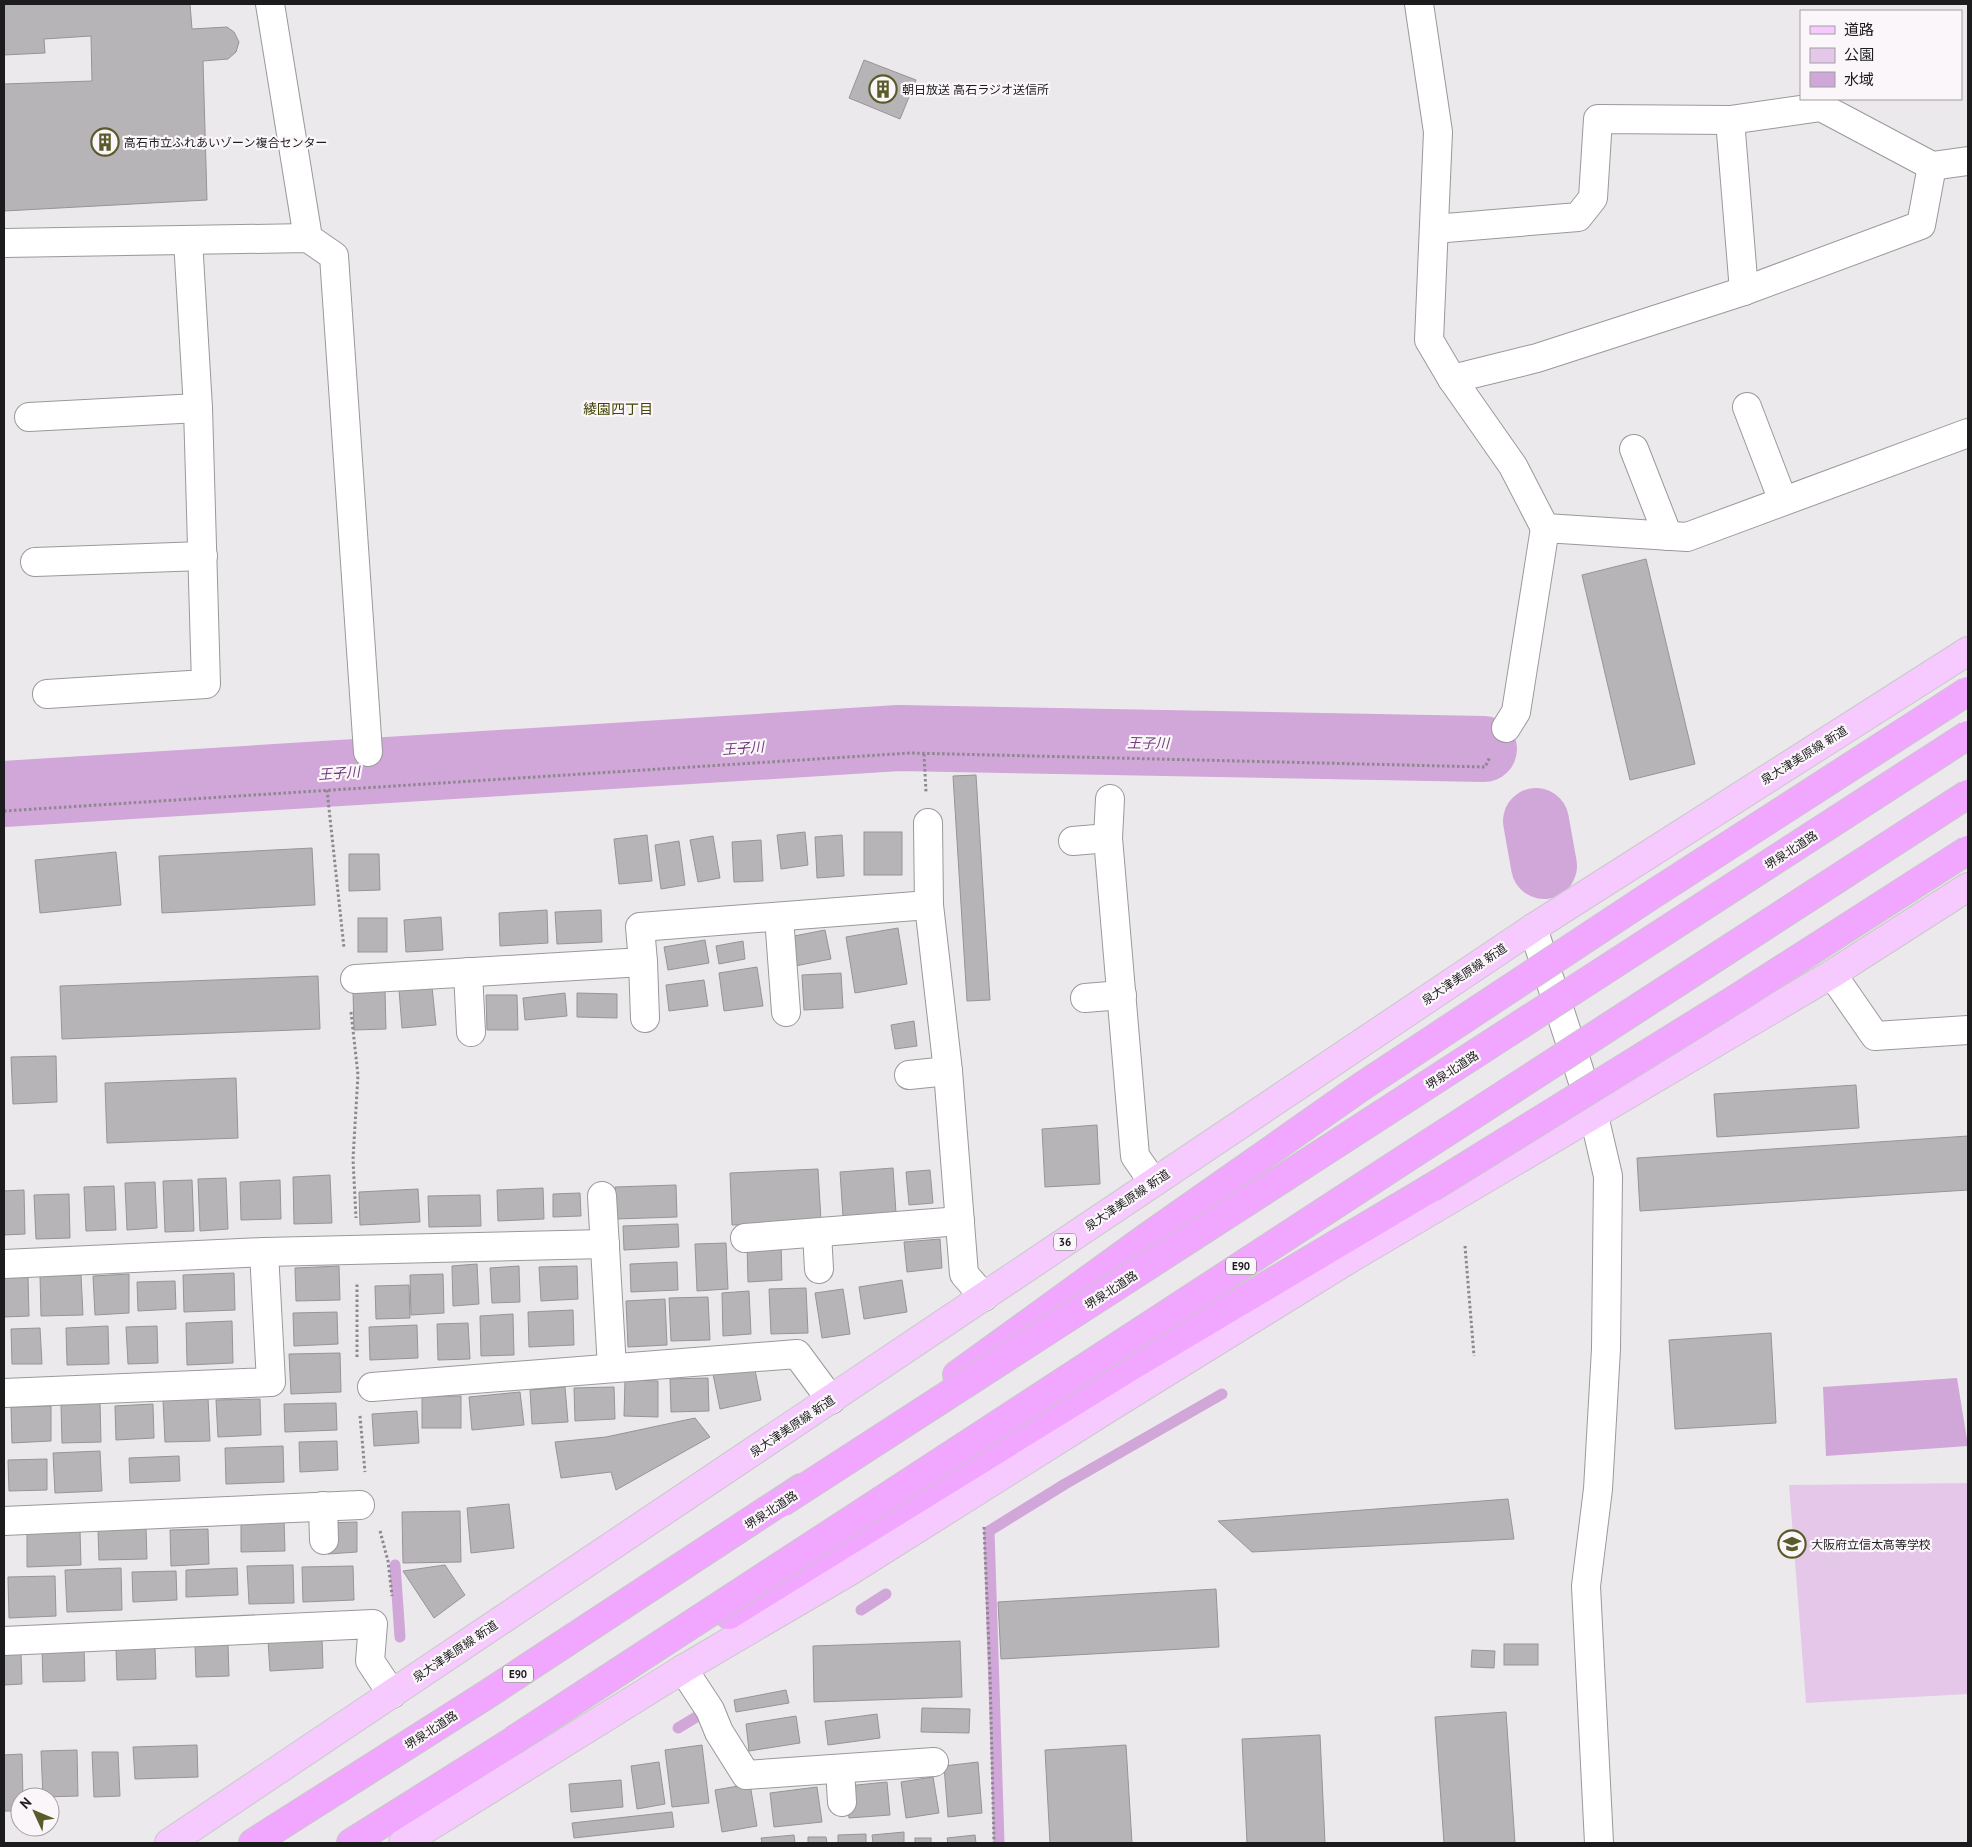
<svg xmlns="http://www.w3.org/2000/svg" width="1972" height="1847" viewBox="0 0 1972 1847" font-family="'PT Sans','Noto Sans JP',sans-serif">
<style>
.green{fill:#e5c8e9}
.water{fill:#d1a6d9}
.lines{fill:none;stroke-linecap:round;stroke-linejoin:round}
.stream{stroke:#d1a6d9;stroke-width:11}
.river{stroke:#d1a6d9;stroke-width:66}
.building{fill:#b7b4b8;stroke:#979498}
.street-casing{stroke:#9b989c;stroke-width:30}
.primary-casing{stroke:#c9c8c9;stroke-width:30}
.highway-casing{stroke:#c9c8c9;stroke-width:30}
.path{stroke:#8c898d;stroke-width:3;stroke-dasharray:2.5 2.5;stroke-linecap:butt}
.street{stroke:#fff;stroke-width:28}
.primary{stroke:#f7caff;stroke-width:28}
.highway{stroke:#f1a6ff;stroke-width:28}
.highway-bridge-casing{stroke:#c9c8c9;stroke-width:30;stroke-linecap:butt}
.highway-bridge{stroke:#f1a6ff;stroke-width:28}
.labels{text-anchor:middle;dominant-baseline:central;stroke-width:4.5;stroke-linejoin:round;paint-order:stroke}
.shield{fill:#faf6fa;stroke:#5f5d5f;stroke-width:1}
.shield-label{font-size:11px;font-weight:bold;fill:#1c1b1d}
.poi-label{font-size:12px;fill:#1c1b1d;stroke:#faf6fa;text-anchor:start}
.street-label{font-size:12px;fill:#1c1b1d;stroke:#faf6fa}
.neighbourhood-label{font-size:14px;fill:#424403;stroke:#faf6fa}
.water-label{font-size:14px;font-style:italic;fill:#723d7b;stroke:#faf6fa}
</style>
<rect width="100%" height="100%" fill="#ece9ed"/>
<!-- green -->
<path class="green" d="M1968 1483V1694L1806 1703 1789 1485Z"/>
<!-- water -->
<path class="water" d="M1957 1378 1968 1446 1826 1456 1823 1387Z"/>
<g class="lines">
<!-- stream -->
<g class="stream">
<path d="M395 1565 400 1637"/>
<path d="M861 1610 886 1594"/>
<path d="M678 1728 698 1716"/>
<path d="M999 1843 989 1531 1065 1484 1222 1394"/>
</g>
<!-- river -->
<g class="river">
<path d="M4 794 899 738 1484 749"/>
<path d="M1536 821 1544 866"/>
</g>
</g>
<!-- building -->
<g class="building">
<path d="M4 4H190L192 29 227 27 234 32 239 42 236 52 228 59 203 61 207 200 4 211V84L92 81 91 36 44 39 45 53 4 55Z"/>
<path d="M864 60 916 80 900 119 849 98Z"/>
<path d="M1646 559 1695 764 1630 780 1582 575Z"/>
<path d="M976 775 990 1000 967 1001 953 776Z"/>
<path d="M805 832 808 865 781 869 777 835Z"/>
<rect x="864" y="832" width="38" height="43"/>
<path d="M647 835 652 881 619 884 614 839Z"/>
<path d="M842 835 844 876 817 878 815 837Z"/>
<path d="M713 836 720 878 698 882 690 840Z"/>
<path d="M761 840 763 881 734 882 732 842Z"/>
<path d="M679 841 685 885 661 889 655 845Z"/>
<path d="M312 848 315 905 162 913 159 856Z"/>
<path d="M116 852 121 905 40 913 35 860Z"/>
<path d="M349 854H379L380 890 349 891Z"/>
<path d="M547 910 548 943 500 946 499 913Z"/>
<path d="M601 910 602 942 557 944 555 912Z"/>
<path d="M441 917 443 950 406 952 404 920Z"/>
<rect x="358" y="918" width="29" height="34"/>
<path d="M898 928 907 984 855 993 846 937Z"/>
<path d="M825 930 831 959 795 966 789 937Z"/>
<path d="M705 940 709 963 668 970 664 947Z"/>
<path d="M743 941 745 959 719 964 716 946Z"/>
<path d="M757 967 763 1006 724 1011 719 973Z"/>
<path d="M841 973 843 1008 804 1010 802 975Z"/>
<path d="M318 976 320 1029 62 1039 60 986Z"/>
<path d="M704 980 708 1006 669 1011 666 985Z"/>
<path d="M432 987 436 1025 402 1028 399 990Z"/>
<path d="M385 990 386 1029 354 1030 353 991Z"/>
<path d="M565 993 567 1016 525 1020 523 998Z"/>
<path d="M577 993 617 994V1018L577 1017Z"/>
<path d="M486 995H517L518 1030H487Z"/>
<path d="M914 1021 917 1046 895 1049 891 1025Z"/>
<path d="M56 1056 57 1102 13 1104 11 1057Z"/>
<path d="M236 1078 238 1138 107 1143 105 1083Z"/>
<path d="M1856 1085 1859 1128 1717 1137 1714 1094Z"/>
<path d="M1097 1125 1100 1184 1045 1187 1042 1129Z"/>
<path d="M1968 1136V1190L1640 1211 1637 1158Z"/>
<path d="M893 1168 896 1213 843 1217 840 1172Z"/>
<path d="M818 1169 821 1221 732 1225 730 1173Z"/>
<path d="M930 1170 933 1203 909 1205 906 1172Z"/>
<path d="M330 1175 332 1223 294 1224 293 1177Z"/>
<path d="M226 1178 228 1229 200 1231 198 1179Z"/>
<path d="M192 1180 194 1231 165 1232 163 1181Z"/>
<path d="M280 1180 281 1219 241 1220 240 1182Z"/>
<path d="M155 1182 157 1228 127 1230 125 1183Z"/>
<path d="M676 1185 677 1217 616 1219 615 1187Z"/>
<path d="M114 1186 116 1230 86 1231 84 1187Z"/>
<path d="M543 1188 544 1219 498 1221 497 1190Z"/>
<path d="M418 1189 420 1222 360 1225 359 1192Z"/>
<path d="M24 1190 25 1234 4 1235V1191Z"/>
<path d="M580 1193 581 1216 553 1217V1194Z"/>
<path d="M69 1194 70 1238 36 1239 34 1195Z"/>
<path d="M480 1195 481 1226 429 1227 428 1196Z"/>
<path d="M678 1224 679 1247 624 1250 623 1226Z"/>
<path d="M940 1239 942 1268 907 1272 904 1242Z"/>
<path d="M726 1243 728 1289 697 1291 695 1244Z"/>
<path d="M781 1243 782 1280 748 1282 747 1244Z"/>
<path d="M677 1262 678 1290 631 1292 630 1264Z"/>
<path d="M477 1264 479 1304 453 1306 452 1266Z"/>
<path d="M339 1266 340 1300 296 1301 295 1268Z"/>
<path d="M519 1266 520 1302 492 1303 490 1268Z"/>
<path d="M577 1266 578 1299 541 1301 539 1267Z"/>
<path d="M234 1273 235 1310 184 1312 183 1275Z"/>
<path d="M129 1274V1313L95 1315 93 1276Z"/>
<path d="M443 1274 444 1313 411 1315 410 1275Z"/>
<path d="M81 1275 83 1315 41 1316 40 1276Z"/>
<path d="M28 1276 29 1316 4 1317V1277Z"/>
<path d="M902 1280 907 1312 864 1319 859 1287Z"/>
<path d="M175 1281 176 1309 138 1311 137 1282Z"/>
<path d="M409 1285 410 1318 376 1319 375 1286Z"/>
<path d="M806 1288 808 1333 771 1334 769 1289Z"/>
<path d="M843 1289 850 1334 822 1338 815 1293Z"/>
<path d="M749 1291 751 1334 723 1336 722 1293Z"/>
<path d="M708 1297 710 1340 671 1341 669 1298Z"/>
<path d="M665 1299 667 1345 628 1347 626 1301Z"/>
<path d="M573 1310 574 1345 529 1347 528 1312Z"/>
<path d="M337 1312 338 1344 294 1346 293 1313Z"/>
<path d="M513 1314 514 1355 481 1356 480 1316Z"/>
<path d="M232 1321 233 1363 187 1365 186 1323Z"/>
<path d="M468 1323 470 1359 438 1360 437 1324Z"/>
<path d="M417 1325 418 1358 370 1360 369 1327Z"/>
<path d="M108 1326 109 1364 67 1365 66 1328Z"/>
<path d="M157 1326 158 1363 128 1364 126 1327Z"/>
<path d="M40 1328 42 1364H12L11 1329Z"/>
<path d="M1771 1333 1776 1423 1675 1429 1669 1340Z"/>
<path d="M340 1353 341 1392 291 1394 289 1354Z"/>
<path d="M754 1365 761 1400 720 1409 713 1374Z"/>
<path d="M708 1378 709 1411 671 1412 670 1379Z"/>
<path d="M625 1380 658 1381V1417L624 1416Z"/>
<path d="M565 1387 568 1422 532 1424 530 1390Z"/>
<path d="M614 1387 615 1419 575 1421 574 1388Z"/>
<path d="M520 1392 524 1425 472 1430 469 1397Z"/>
<rect x="422" y="1396" width="39" height="32"/>
<path d="M208 1398 210 1441 165 1442 163 1400Z"/>
<path d="M260 1399 261 1435 218 1437 216 1400Z"/>
<path d="M100 1403 101 1442 62 1443 61 1405Z"/>
<path d="M336 1403 337 1430 285 1432 284 1404Z"/>
<path d="M153 1404 154 1438 116 1440 115 1406Z"/>
<path d="M51 1406V1441L12 1443 11 1407Z"/>
<path d="M417 1411 419 1443 374 1446 372 1414Z"/>
<path d="M695 1418 710 1437 616 1490 611 1472 561 1478 555 1442 606 1437Z"/>
<path d="M337 1441 338 1470 300 1472 299 1442Z"/>
<path d="M283 1446 284 1482 226 1484 225 1448Z"/>
<path d="M100 1451 102 1491 55 1493 53 1453Z"/>
<path d="M179 1456 180 1481 130 1483 129 1458Z"/>
<path d="M47 1459V1490L9 1491 8 1460Z"/>
<path d="M1508 1499 1514 1539 1252 1552 1218 1521Z"/>
<path d="M509 1504 514 1548 471 1553 467 1508Z"/>
<path d="M460 1511 461 1562 403 1563 402 1512Z"/>
<path d="M284 1520 285 1551 241 1552V1521Z"/>
<path d="M357 1522V1552L328 1554 327 1523Z"/>
<path d="M146 1528 147 1559 99 1560 98 1530Z"/>
<path d="M208 1529 209 1564 171 1566 170 1530Z"/>
<path d="M80 1531 81 1565 27 1567V1532Z"/>
<path d="M293 1565 294 1603 249 1604 247 1566Z"/>
<path d="M445 1565 465 1595 434 1618 403 1571Z"/>
<path d="M353 1566 354 1600 303 1602 302 1567Z"/>
<path d="M121 1568 122 1610 67 1612 65 1570Z"/>
<path d="M237 1568 238 1595 186 1597V1570Z"/>
<path d="M176 1571 177 1600 133 1602 132 1572Z"/>
<path d="M55 1576 56 1616 9 1618 8 1577Z"/>
<path d="M1216 1589 1219 1647 1001 1659 998 1602Z"/>
<path d="M322 1639 323 1668 270 1671 268 1640Z"/>
<path d="M960 1641 962 1697 814 1702 813 1646Z"/>
<path d="M228 1644 229 1676 196 1677 195 1645Z"/>
<rect x="1504" y="1644" width="34" height="21"/>
<path d="M84 1647 85 1681 43 1682 42 1648Z"/>
<path d="M155 1648 156 1679 117 1680 116 1649Z"/>
<path d="M1472 1650 1495 1651 1494 1668 1471 1667Z"/>
<path d="M4 1653H21L22 1684 4 1685Z"/>
<path d="M786 1690 789 1703 736 1712 734 1700Z"/>
<path d="M922 1708 970 1709 969 1733 921 1732Z"/>
<path d="M1506 1712 1515 1843H1444L1435 1717Z"/>
<path d="M877 1714 880 1738 828 1745 825 1721Z"/>
<path d="M796 1716 800 1743 749 1751 746 1724Z"/>
<path d="M1320 1735 1325 1843H1247L1242 1739Z"/>
<path d="M197 1745 198 1777 135 1779 133 1747Z"/>
<path d="M702 1745 709 1803 672 1807 665 1750Z"/>
<path d="M1126 1745 1132 1843H1050L1045 1750Z"/>
<path d="M77 1750 78 1796 43 1797 41 1751Z"/>
<path d="M92 1752H118L120 1796 94 1797Z"/>
<path d="M22 1754 23 1797H20V1811H4V1755Z"/>
<path d="M659 1762 665 1804 637 1809 631 1766Z"/>
<path d="M978 1762 982 1813 948 1817 944 1766Z"/>
<path d="M933 1777 939 1813 906 1818 901 1782Z"/>
<path d="M621 1780 623 1807 571 1812 569 1784Z"/>
<path d="M887 1782 890 1815 849 1818 847 1786Z"/>
<path d="M750 1784 757 1826 722 1832 715 1790Z"/>
<path d="M817 1787 822 1822 774 1827 770 1793Z"/>
<path d="M672 1812 674 1827 574 1838 572 1823Z"/>
<path d="M904 1832V1843H873L872 1835Z"/>
<path d="M866 1834V1843H838V1835Z"/>
<path d="M794 1835 795 1843H762L761 1838Z"/>
<path d="M975 1835 976 1843H948L947 1838Z"/>
<path d="M808 1837H826L827 1843H808Z"/>
<rect x="915" y="1838" width="16" height="5"/>
</g>
<g class="lines">
<!-- street casing -->
<g class="street-casing">
<g id="street">
<path d="M270 4 308 238"/>
<path d="M1419 4 1438 132 1429 340 1452 379 1513 466 1545 528"/>
<path d="M1730 120 1744 291"/>
<path d="M1434 229 1578 217 1593 198 1598 119 1730 120 1821 107 1932 166 1968 161"/>
<path d="M4 243 308 238 334 256 368 752"/>
<path d="M1452 379 1537 358 1744 291 1921 225 1932 166"/>
<path d="M1747 407 1783 501"/>
<path d="M29 417 198 408"/>
<path d="M1634 449 1668 536"/>
<path d="M35 562 203 556"/>
<path d="M47 694 206 684 198 408 188 240"/>
<path d="M1506 728 1516 712 1545 528 1687 537 1968 433"/>
<path d="M1110 799 1108 838 1135 1156 1153 1182"/>
<path d="M928 823 929 905 948 1071 964 1274 984 1297"/>
<path d="M1073 841 1108 838"/>
<path d="M779 917 786 1012"/>
<path d="M1533 928 1594 1116 1608 1176 1606 1349 1598 1489 1586 1586 1599 1843"/>
<path d="M643 962 645 1018"/>
<path d="M468 972 471 1032"/>
<path d="M1832 974 1875 1036 1968 1030"/>
<path d="M355 979 643 962 640 927 929 905"/>
<path d="M1085 998 1122 995"/>
<path d="M909 1075 948 1071"/>
<path d="M602 1196 612 1368"/>
<path d="M817 1233 819 1269"/>
<path d="M745 1238 960 1221"/>
<path d="M4 1264 264 1252 605 1244"/>
<path d="M372 1387 797 1354 831 1400"/>
<path d="M4 1393 271 1382 264 1252"/>
<path d="M323 1506 324 1540"/>
<path d="M4 1521 360 1505"/>
<path d="M4 1641 373 1624 370 1661 392 1694"/>
<path d="M683 1669 710 1710 719 1732 746 1775 934 1762"/>
<path d="M840 1769 842 1802"/>
</g>
</g>
<!-- primary casing -->
<g class="primary-casing">
<g id="primary">
<path d="M169 1843 1533 928 1968 651"/>
<path d="M403 1843 683 1669 850 1571 1107 1409 1351 1258 1832 974 1968 887"/>
</g>
</g>
<!-- highway casing -->
<g class="highway-casing">
<g id="highway">
<path d="M957 1375 1146 1238 1361 1087"/>
<path d="M729 1615 1133 1365 1431 1188"/>
<path d="M253 1843 486 1695 801 1488"/>
<path d="M351 1843 534 1728"/>
</g>
</g>
<!-- path -->
<g class="path">
<path d="M924 754 926 792"/>
<path d="M327 790 344 948"/>
<path d="M4 811 910 753 1485 767 1490 757"/>
<path d="M351 1012 358 1075 353 1159 356 1218"/>
<path d="M1465 1246 1474 1356"/>
<path d="M357 1357V1284"/>
<path d="M360 1416 365 1472"/>
<path d="M984 1527 990 1674 994 1843"/>
<path d="M380 1531 388 1561 392 1596"/>
</g>
<!-- street -->
<use href="#street" class="street"/>
<!-- primary -->
<use href="#primary" class="primary"/>
<!-- highway -->
<use href="#highway" class="highway"/>
<!-- highway-bridge casing -->
<g class="highway-bridge-casing">
<g id="highway-bridge">
<path d="M1361 1087 1647 898 1968 691"/>
<path d="M1431 1188 1739 997 1968 850"/>
<path d="M781 1503 1968 735"/>
<path d="M514 1740 1408 1157 1968 794"/>
</g>
</g>
<!-- highway-bridge -->
<use href="#highway-bridge" class="highway-bridge"/>
</g>
<!-- icons -->
<defs>
<g id="building-ring" transform="scale(1.4375)"><circle r="9.5" fill="#faf6fa" stroke="#595b29" stroke-width="1.5"/><path d="M-4-6H4V6H1V3H-1V6H-4ZM-2.5-4.3h1.7v1.8h-1.7ZM.8-4.3h1.7v1.8H.8ZM-2.5-1h1.7V.8h-1.7ZM.8-1h1.7V.8H.8Z" fill="#595b29"/></g>
<g id="school-ring" transform="scale(1.4375)"><circle r="9.5" fill="#faf6fa" stroke="#595b29" stroke-width="1.5"/><path d="M0-5L7-2L0 1L-7-2ZM-4 1L0 2.5L4 1V4Q0 6-4 4Z" fill="#595b29"/></g>
</defs>
<g fill-rule="evenodd">
<use href="#building-ring" x="883" y="89"/>
<use href="#building-ring" x="105" y="142"/>
<use href="#school-ring" x="1792" y="1544"/>
</g>
<g class="labels">
<!-- shield labels -->
<g class="shield">
<rect x="1054" y="1233.5" width="22" height="17" rx="4"/>
<rect x="1226" y="1257.5" width="30" height="17" rx="4"/>
<rect x="503" y="1665.5" width="30" height="17" rx="4"/>
</g>
<g class="shield-label">
<text x="1065" y="1242">36</text>
<text x="1241" y="1266">E90</text>
<text x="518" y="1674">E90</text>
</g>
<!-- poi labels -->
<g class="poi-label">
<text x="902" y="89">朝日放送 高石ラジオ送信所</text>
<text x="124" y="142">高石市立ふれあいゾーン複合センター</text>
<text x="1811" y="1544">大阪府立信太高等学校</text>
</g>
<!-- street labels -->
<g class="street-label">
<text transform="translate(1804 755) rotate(-32)">泉大津美原線 新道</text>
<text transform="translate(1791 850) rotate(-33)">堺泉北道路</text>
<text transform="translate(1464 974) rotate(-34)">泉大津美原線 新道</text>
<text transform="translate(1452 1070) rotate(-33)">堺泉北道路</text>
<text transform="translate(1127 1200) rotate(-34)">泉大津美原線 新道</text>
<text transform="translate(1111 1290) rotate(-33)">堺泉北道路</text>
<text transform="translate(792 1426) rotate(-34)">泉大津美原線 新道</text>
<text transform="translate(771 1510) rotate(-33)">堺泉北道路</text>
<text transform="translate(455 1651) rotate(-34)">泉大津美原線 新道</text>
<text transform="translate(431 1730) rotate(-33)">堺泉北道路</text>
</g>
<!-- neighbourhood labels -->
<g class="neighbourhood-label">
<text x="618" y="409">綾園四丁目</text>
</g>
<!-- water labels -->
<g class="water-label">
<text transform="translate(1148 743) rotate(1)">王子川</text>
<text transform="translate(743 748) rotate(-4)">王子川</text>
<text transform="translate(339 773) rotate(-4)">王子川</text>
</g>
</g>
<!-- border -->
<rect width="1972" height="1847" fill="none" stroke="#1c1b1d" stroke-width="10"/>
<!-- legend -->
<rect x="1800" y="10" width="162" height="90" fill="#faf6fa" stroke="#a19ea2"/>
<rect x="1810" y="26" width="25" height="8" fill="#f7caff" stroke="#a19ea2"/>
<text x="1844" y="35" font-size="15" fill="#1c1b1d">道路</text>
<rect x="1810" y="48" width="25" height="15" fill="#e5c8e9" stroke="#a19ea2"/>
<text x="1844" y="60" font-size="15" fill="#1c1b1d">公園</text>
<rect x="1810" y="72" width="25" height="15" fill="#d1a6d9" stroke="#a19ea2"/>
<text x="1844" y="85" font-size="15" fill="#1c1b1d">水域</text>
<!-- north arrow -->
<g transform="translate(35 1812) rotate(314)"><circle r="24" fill="#faf6fa" stroke="#a19ea2"/>
<path d="M0-4L9 19L0 12L-9 19Z" fill="#595b29"/>
<text y="-8" font-size="14" font-weight="bold" text-anchor="middle" fill="#1c1b1d">N</text>
</g>
</svg>
